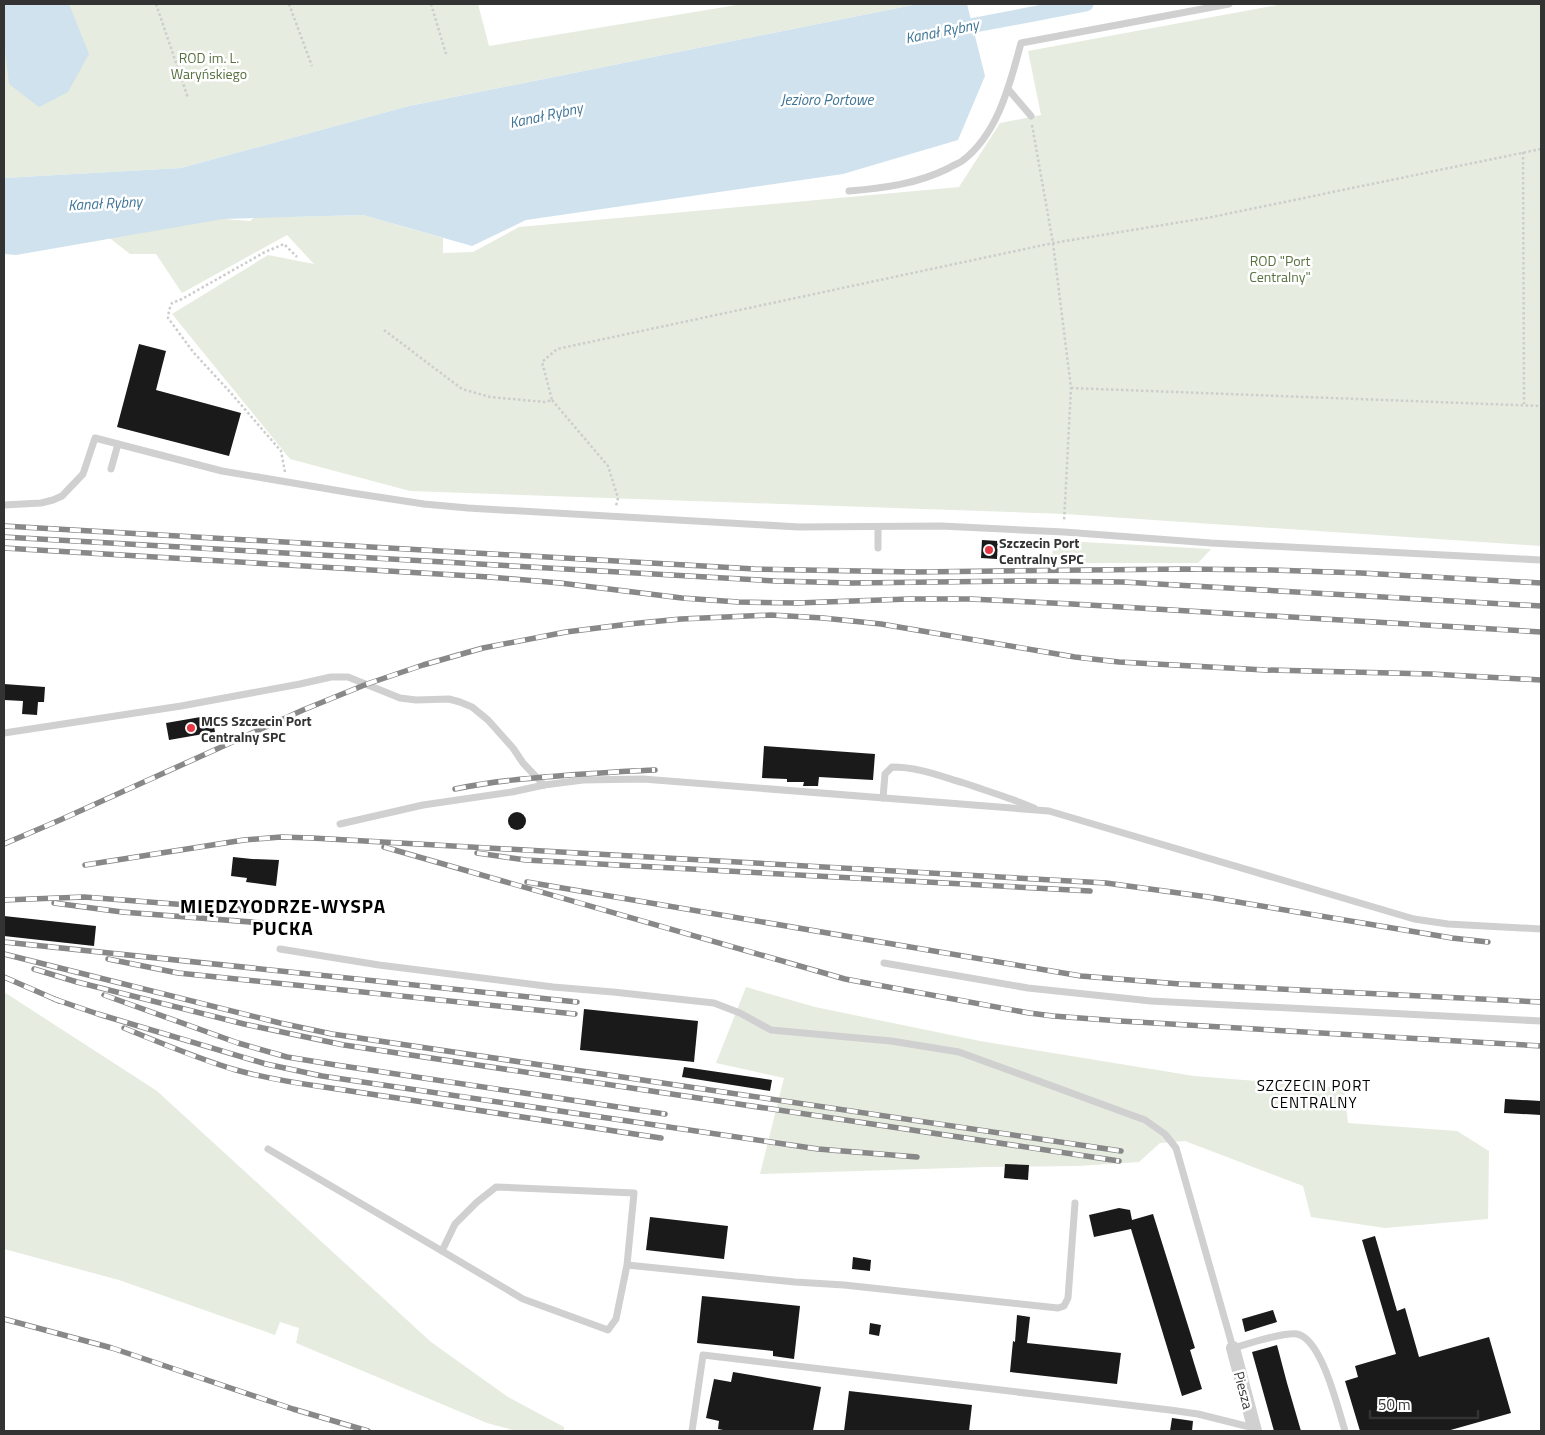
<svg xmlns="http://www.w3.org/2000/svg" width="1545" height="1435" viewBox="0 0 1545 1435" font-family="'Titillium Web',sans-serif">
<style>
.green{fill:#e6ecdf}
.water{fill:#cfe2ee}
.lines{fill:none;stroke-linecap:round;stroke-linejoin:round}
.canal{stroke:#cfe2ee;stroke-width:15}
.building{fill:#1a1a1a}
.path{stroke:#cdcdcd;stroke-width:2.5;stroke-dasharray:2.5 2.5;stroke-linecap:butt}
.service{stroke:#d0d0d0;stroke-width:7}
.minor{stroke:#d0d0d0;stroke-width:14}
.rail-casing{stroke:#888;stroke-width:5.5}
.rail{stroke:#fff;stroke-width:4;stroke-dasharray:11;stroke-linecap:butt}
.poi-dot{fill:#e63946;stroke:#fff;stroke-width:2}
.labels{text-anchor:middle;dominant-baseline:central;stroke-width:5;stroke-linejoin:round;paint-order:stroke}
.park-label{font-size:14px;fill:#56703f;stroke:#fff}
.poi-label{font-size:14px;font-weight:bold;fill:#333;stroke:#fff;text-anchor:start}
.street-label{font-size:14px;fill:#333;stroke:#fff}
.water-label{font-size:15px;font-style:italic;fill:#3f7597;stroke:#fff}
.neighbourhood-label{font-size:15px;letter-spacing:1px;fill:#000;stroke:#fff}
.district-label{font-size:19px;font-weight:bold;letter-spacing:1px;fill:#000;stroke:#fff}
</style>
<rect width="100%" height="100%" fill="#fff"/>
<!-- green -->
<g class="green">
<path d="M4 4H478L489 46 743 4H918L409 106 181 168 4 178Z"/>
<path d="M1283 4H1541V546L1065 514 410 491 290 459 172 314 268 255 314 264 287 235 182 293 156 254H130L98 229 205 205 224 219 250 221 259 214 287 217 363 215 443 238V253L473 252 519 227 959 187 1000 123 1041 115 1028 51Z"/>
<path d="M1065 541 1211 549 1198 563H1052L1053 544Z"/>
<path d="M746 987 815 1007 980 1041 1194 1076 1344 1088 1348 1123 1457 1131 1489 1151 1488 1219 1385 1228 1311 1217 1303 1186 1185 1141 1160 1143 1139 1162 1078 1166 985 1167 760 1174 784 1078 716 1063Z"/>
<path d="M4 992 157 1091 431 1342 508 1397 564 1427V1431H516L487 1423 296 1343 299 1328 280 1322 275 1335 119 1280 4 1249Z"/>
</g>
<!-- water -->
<g class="water">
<path d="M4 4H69L89 54 68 92 39 107 9 84 4 43Z"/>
<path d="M918 4H967L985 76 958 140 843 174 526 220 472 246 363 215 223 219 16 255 4 254V178L181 168 409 106Z"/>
</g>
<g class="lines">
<!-- canal -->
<path class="canal" d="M954 29 1086 4"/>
</g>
<!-- building -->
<g class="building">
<path d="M139 344 166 351 156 390 241 413 229 456 117 427Z"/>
<path d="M982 540 998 541 997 559 981 558Z"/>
<path d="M4 684 45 687 44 702H38L37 715 22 714 23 701 4 700Z"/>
<path d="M212 715 215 732 169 740 166 723Z"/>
<path d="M764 746 875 754 873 780 819 777 818 786H803L804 782H787V779L762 778Z"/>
<circle cx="517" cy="821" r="9"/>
<path d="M233 857 252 859 279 860 276 886 246 882 247 878 231 876Z"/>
<path d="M4 916 96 926 94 946 4 936Z"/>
<path d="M584 1009 698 1021 694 1062 580 1050Z"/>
<path d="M684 1067 772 1080 770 1091 682 1077Z"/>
<path d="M1505 1099 1541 1101V1115L1504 1113Z"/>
<path d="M1005 1164 1029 1165 1028 1180 1004 1178Z"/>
<path d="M1119 1208 1130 1210 1132 1220 1153 1214 1195 1348 1190 1350 1202 1389 1182 1396 1131 1229 1094 1237 1089 1215Z"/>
<path d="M650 1217 728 1226 724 1259 646 1250Z"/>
<path d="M1375 1236 1397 1311 1405 1308 1419 1357 1489 1337 1511 1413 1447 1431H1360L1345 1381 1358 1377 1355 1366 1396 1354 1362 1240Z"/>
<path d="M853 1257 871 1260 870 1271 852 1269Z"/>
<path d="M702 1296 800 1306 794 1359 773 1356V1351L697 1343Z"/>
<path d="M1273 1310 1277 1322 1245 1332 1242 1319Z"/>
<path d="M1017 1315 1030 1317 1027 1343 1121 1353 1117 1384 1010 1372 1013 1341 1015 1342Z"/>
<path d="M870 1323 881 1325 879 1336 869 1334Z"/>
<path d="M1277 1345 1287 1383 1301 1431H1274L1252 1352Z"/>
<path d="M733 1372 821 1387 813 1431H728L718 1429 719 1421 706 1418 714 1379 731 1382Z"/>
<path d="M849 1391 972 1405 969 1431H844Z"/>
<path d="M1172 1418 1193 1421 1192 1431H1170Z"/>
</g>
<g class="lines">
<!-- path -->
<g class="path">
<path d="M156 4 188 98"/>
<path d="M289 4 312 66"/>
<path d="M431 4 446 54"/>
<path d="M1032 125 1053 243 1071 388 1064 522"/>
<path d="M1523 152 1524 404"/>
<path d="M384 330 462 389 490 397 545 402 552 400 542 362 557 349 1053 243 1212 217 1541 149"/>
<path d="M1071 388 1541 406"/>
<path d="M552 400 608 466 618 498 616 506"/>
<path d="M285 472 281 451 230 392 194 353 168 318 169 310 172 303 182 299 265 252 284 244 297 257"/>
</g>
<!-- service -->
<g class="service">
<path d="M1008 89 1031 116"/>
<path d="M849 191C884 188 917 184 949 168 953 165 958 164 962 161 998 134 1010 84 1021 43L1229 4"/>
<path d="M111 469 118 444"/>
<path d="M4 505 41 503 53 500 62 496 83 474 95 438 222 471 352 493 424 504 468 508 799 527 941 526 1064 532 1211 543 1541 560"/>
<path d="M878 527V548"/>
<path d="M4 733 181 706 300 684 331 677H348L400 698 416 700 449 699 460 702 472 707 488 720 513 748 523 763 544 785"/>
<path d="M883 798 885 774 892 767C918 767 940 776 964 783 987 791 1011 798 1034 808"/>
<path d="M340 824 423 805 512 792 544 785 583 780 643 779 1049 811 1414 919 1448 924 1541 929"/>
<path d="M280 949 379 965 553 987 613 992 714 1003 740 1013 771 1030 891 1041 959 1052 1145 1120 1165 1134 1176 1148 1233 1348C1248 1344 1283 1332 1297 1334 1322 1339 1338 1409 1345 1431"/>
<path d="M884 963 1028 988 1151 1001 1541 1021"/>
<path d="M268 1149 442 1251"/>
<path d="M627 1265 634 1193 496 1187 477 1202 455 1224 442 1251 523 1299 608 1330 616 1319 627 1265 795 1282 844 1285 1058 1308 1064 1306 1068 1298 1075 1203"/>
<path d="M692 1431 703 1355 1170 1410 1198 1414 1246 1426 1253 1427"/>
</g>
<!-- minor -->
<path class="minor" d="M1233 1348 1255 1431"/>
<!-- rail casing -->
<g class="rail-casing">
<g id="rail">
<path d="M4 526 755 569 915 572 1183 569 1272 570 1361 573 1541 583"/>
<path d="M4 537 776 581 852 583 1024 581 1123 582 1541 606"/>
<path d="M4 548 489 577 560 583 682 598 738 602 797 603 909 599H970L1072 604 1541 632"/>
<path d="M455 789C493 781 531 778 570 775 599 773 627 771 655 770"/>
<path d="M4 844 60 820 303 710 367 684 423 665 483 648 566 632 629 624 681 619 771 615 823 618 881 624 1075 657 1119 662 1265 670 1431 674 1541 680"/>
<path d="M384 847 845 979 1029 1013 1053 1016 1120 1021 1541 1046"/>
<path d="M477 853 526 860 1090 891"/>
<path d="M85 865 244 840 281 837 312 838 1106 883 1208 897 1452 938 1488 942"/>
<path d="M527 882 1081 976 1180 984 1541 1002"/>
<path d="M4 900 84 897 267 911"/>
<path d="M54 903 122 912 264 923"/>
<path d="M4 942 577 1002"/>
<path d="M4 954 280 1023 332 1034 1121 1151"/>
<path d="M108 959 178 973 575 1014"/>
<path d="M34 969 77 982 244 1024 344 1045 1119 1161"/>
<path d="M4 977 59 1001"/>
<path d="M104 995 238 1043 287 1057 336 1065 665 1114"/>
<path d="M54 999 98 1014 266 1064 322 1076 818 1149 917 1157"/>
<path d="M124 1028C161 1043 198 1059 236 1070 265 1078 295 1083 324 1087L661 1138"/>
<path d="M4 1319 112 1348 293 1409 368 1431"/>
</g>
</g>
<!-- rail -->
<use href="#rail" class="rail"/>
</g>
<!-- markers -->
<g class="poi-dot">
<circle cx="989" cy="550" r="5"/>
<circle cx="191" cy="728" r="5"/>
</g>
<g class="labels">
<!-- park labels -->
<g class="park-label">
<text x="209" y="57">ROD im. L.<tspan x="209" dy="16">Waryńskiego</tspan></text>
<text x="1280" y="260">ROD "Port<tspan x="1280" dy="16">Centralny"</tspan></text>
</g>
<!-- poi labels -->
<g class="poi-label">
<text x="999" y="542">Szczecin Port<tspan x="999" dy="16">Centralny SPC</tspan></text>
<text x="201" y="720">MCS Szczecin Port<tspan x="201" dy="16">Centralny SPC</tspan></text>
</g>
<!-- street labels -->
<g class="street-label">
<text transform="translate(1244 1390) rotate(75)">Piesza</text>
</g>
<!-- water labels -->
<g class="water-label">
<text transform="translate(942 31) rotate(-11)">Kanał Rybny</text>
<text x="827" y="99">Jezioro Portowe</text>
<text transform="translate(546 115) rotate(-12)">Kanał Rybny</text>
<text transform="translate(105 203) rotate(-3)">Kanał Rybny</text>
</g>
<!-- neighbourhood labels -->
<g class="neighbourhood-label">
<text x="1314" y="1085">SZCZECIN PORT<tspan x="1314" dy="17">CENTRALNY</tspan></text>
</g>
<!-- district labels -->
<g class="district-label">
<text x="283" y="905">MIĘDZYODRZE-WYSPA<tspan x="283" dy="22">PUCKA</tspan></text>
</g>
</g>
<!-- border -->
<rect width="1545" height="1435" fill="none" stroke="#333333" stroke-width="10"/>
<!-- scale -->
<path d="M1370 1410v8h108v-8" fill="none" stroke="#333333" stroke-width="2.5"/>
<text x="1378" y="1410" font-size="15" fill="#333333" stroke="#ffffff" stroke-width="4" paint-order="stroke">50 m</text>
</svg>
